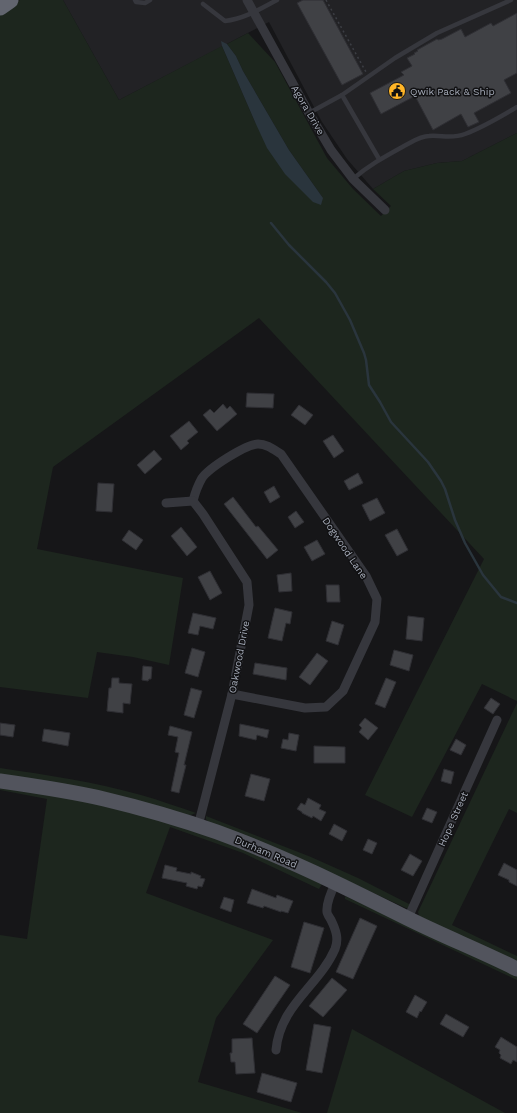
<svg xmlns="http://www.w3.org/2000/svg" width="517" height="1113" viewBox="0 0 517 1113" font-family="'Work Sans',sans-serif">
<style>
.built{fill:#222225}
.green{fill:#1d261e}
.water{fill:#2a353d}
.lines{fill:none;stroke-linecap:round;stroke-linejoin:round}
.stream{stroke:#2a353d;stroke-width:2.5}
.building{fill:#404145;stroke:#2f2f34}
.path{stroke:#3c3e44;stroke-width:1.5;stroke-dasharray:2 3;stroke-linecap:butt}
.lane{stroke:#36373d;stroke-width:4.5}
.street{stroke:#36373d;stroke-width:9}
.primary{stroke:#52545d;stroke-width:15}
.highway{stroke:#62656f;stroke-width:17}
.labels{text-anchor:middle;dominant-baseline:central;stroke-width:3;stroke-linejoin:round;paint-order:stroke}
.poi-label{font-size:10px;fill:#a6acb9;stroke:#111113;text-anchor:start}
.street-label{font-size:10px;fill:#a6acb9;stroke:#111113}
</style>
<rect width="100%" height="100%" fill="#161618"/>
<!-- built -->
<path class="built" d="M63 0H517V133L462 161 437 163 404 171 373 189 347 159 322 122 269 22 119 100Z"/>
<!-- green -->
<g class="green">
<path d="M20 0H63L119 100 222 46 232 69 255 122 323 198 289 150 243 71 236 56 227 44 248 33 275 62 327 158 353 189 381 216 391 206 373 189 404 171 437 163 462 161 517 133V701L482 684 412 817 365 795 484 559 259 318 53 467 37 549 183 578 169 665 133 657 97 652 88 698 0 687V14Z"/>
<path d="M517 703V813L509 809 452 925 517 956V963L419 916 418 912Z"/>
<path d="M0 768C47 775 95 782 141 795 159 800 178 807 196 813L188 816 0 776Z"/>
<path d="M0 785 107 804 223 839 322 884 319 889 243 853 170 827 146 893 273 940 216 1018 198 1082 302 1113H0V935L27 939 47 799 0 790Z"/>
<path d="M206 816 311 857 358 878 411 905 408 908H406L341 878 208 822 206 819Z"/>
<path d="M345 896 517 974V980L345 899Z"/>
<path d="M352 1029 505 1113H327Z"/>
</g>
<!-- water -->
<path class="water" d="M221 41 227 44 236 56 243 71 289 150 323 198 321 205 313 202 285 174 267 148 255 122 232 69 222 46Z"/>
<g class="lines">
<!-- stream -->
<path class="stream" d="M271 223 289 245 326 282 335 293 350 320 364 353 366 360 369 385 380 402 391 422 428 462 441 481 445 489 455 520 465 543 483 575 501 597 517 603"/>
</g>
<!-- building -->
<g class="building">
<path d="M303 0H323L363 74 342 85 297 3Z"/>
<path d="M517 13V73L504 80 511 93 474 113 479 122 468 127 461 114 433 130 415 96 381 114 370 93 404 75 401 72 412 66 407 58 415 54 414 53 418 51 417 50 437 39 438 40 442 39 461 29 465 37 491 23 493 26Z"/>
<path d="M247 393 274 394 273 408 246 407Z"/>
<path d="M223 404 227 409 230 406 237 414 217 431 203 415 210 409 214 413Z"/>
<path d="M299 405 313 415 305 425 291 415Z"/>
<path d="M189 421 198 432 187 441 189 443 181 450 170 436Z"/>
<path d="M333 435 344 451 334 458 323 441Z"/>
<path d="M154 450 162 459 145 474 137 465Z"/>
<path d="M358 473 363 483 349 490 344 481Z"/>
<path d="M98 483 114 484 112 512 96 511Z"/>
<path d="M274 486 280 497 270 503 264 492Z"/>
<path d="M233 497 256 527 258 526 278 550 267 559 224 504Z"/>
<path d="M377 498 385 513 370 521 362 505Z"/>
<path d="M296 511 304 522 295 528 288 517Z"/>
<path d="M181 527 197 547 187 556 171 536Z"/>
<path d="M397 529 408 550 397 556 385 535Z"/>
<path d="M129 530 143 540 136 550 122 540Z"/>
<path d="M317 540 325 554 312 561 304 547Z"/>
<path d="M210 571 222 593 210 600 198 577Z"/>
<path d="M291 573 292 591 279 592 277 575Z"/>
<path d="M326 585H339L340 602H327Z"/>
<path d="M275 608 292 612 290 624 286 623 282 641 268 638Z"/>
<path d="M193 613 216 618 213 629 200 626 198 635 188 633Z"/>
<path d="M408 616 424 618 422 641 406 639Z"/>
<path d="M332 621 344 625 338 645 326 641Z"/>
<path d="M192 648 205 652 198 677 185 673Z"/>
<path d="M394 650 413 655 409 671 390 665Z"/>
<path d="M317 653 328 661 310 685 299 677Z"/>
<path d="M255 663 287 668 286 680 253 674Z"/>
<path d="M143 666 152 667 151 679H149L148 681 142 680Z"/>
<path d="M112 678H119V683L132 684 130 704 123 703V713L107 711 109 688H111Z"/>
<path d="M386 678 396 682 385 708 375 704Z"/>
<path d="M191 688 202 691 194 718 184 715Z"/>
<path d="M491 698 500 704 493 714 484 708Z"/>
<path d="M365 718 378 728 368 740 359 732 362 728 359 725Z"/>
<path d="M0 723 15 725 13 737 0 735Z"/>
<path d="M240 724 269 730 267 738 257 735 256 740 239 736Z"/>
<path d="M170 726 192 732 184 765H186L179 793 171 791 179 753 175 752 178 737 168 735Z"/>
<path d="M44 729 70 733 68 746 42 741Z"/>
<path d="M289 733 299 735 296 751 281 748 283 739 288 740Z"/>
<path d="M456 739 466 745 461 755 450 750Z"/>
<path d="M314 746 345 747V763H314Z"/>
<path d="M444 769 454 772 451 784 441 781Z"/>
<path d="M251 774 270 779 264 801 245 796Z"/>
<path d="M308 798 321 805 319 809 326 812 321 821 313 816 312 818 302 813V812L297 809 301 803 305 805Z"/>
<path d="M427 808 437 812 432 823 422 819Z"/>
<path d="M334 824 347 831 342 841 329 834Z"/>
<path d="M368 839 377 843 372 854 363 850Z"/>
<path d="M410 854 422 861 413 876 401 870Z"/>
<path d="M504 863 517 870V886L509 882V880L498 875Z"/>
<path d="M165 865 177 868 176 871 191 874V872L201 876 200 878 205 879 202 887 198 886 197 889 186 886 187 883 162 878Z"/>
<path d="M252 889 276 898 277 895 293 901 288 913 281 911V912L264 906 263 908 247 903Z"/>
<path d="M224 897 234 900 231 912 220 908Z"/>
<path d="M360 918 377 926 353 979 336 972Z"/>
<path d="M304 922 324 928 310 973 291 967Z"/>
<path d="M275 976 290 985 257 1033 243 1024Z"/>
<path d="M332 978 347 990 323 1017 309 1006Z"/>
<path d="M415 995 427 1002 421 1012 420 1011 417 1018 406 1012Z"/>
<path d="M446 1014 469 1027 463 1037 440 1024Z"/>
<path d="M314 1024 331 1027 322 1073 306 1070Z"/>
<path d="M501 1037 517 1047V1062L513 1060 511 1064 500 1058 501 1055 499 1053 500 1050 495 1047Z"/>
<path d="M252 1038 255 1073 236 1074 235 1062H231L230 1053H232V1039Z"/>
<path d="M262 1073 297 1083 291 1102 257 1092Z"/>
</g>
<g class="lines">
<!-- path -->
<path class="path" d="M326 0 366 72"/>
<!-- lane -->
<g class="lane">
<path d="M135 0 136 2 145 3 150 0"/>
<path d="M203 4 225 21C244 19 260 9 277 0"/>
<path d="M342 95 379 159"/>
<path d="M309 113 342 95 395 58 437 33 511 0"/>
<path d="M353 179C369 165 386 156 404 146 412 142 420 136 429 136 442 135 452 139 465 134 484 127 500 117 517 107"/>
</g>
<!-- street -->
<g class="street">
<path d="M247 0 309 113 331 150 353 179 385 210"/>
<path d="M193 501C195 493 198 485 202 478 209 468 246 444 258 444 267 444 273 449 281 454L366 576 377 599 375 622 343 691 326 707 305 708 232 694"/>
<path d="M193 501 203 514 247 582 249 605 232 694 198 826"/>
<path d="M166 503 193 501"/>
<path d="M408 918 497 720"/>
<path d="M276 1050C280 1005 319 986 335 949 339 939 336 930 331 920 330 918 327 914 327 912 326 903 332 890 336 882"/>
</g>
<!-- primary -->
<path class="primary" d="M0 781C35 786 70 791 104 799 142 808 180 819 217 832 283 856 345 887 407 918 443 936 481 951 517 969"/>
<!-- highway -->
<path class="highway" d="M0 7 10 0"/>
</g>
<!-- icons -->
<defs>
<g id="civic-disc" transform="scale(0.9)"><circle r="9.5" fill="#ffb527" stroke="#111113"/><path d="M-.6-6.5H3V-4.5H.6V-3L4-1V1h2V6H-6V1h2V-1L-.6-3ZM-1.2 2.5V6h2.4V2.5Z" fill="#111"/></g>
</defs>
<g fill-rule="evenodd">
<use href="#civic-disc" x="397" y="91"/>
</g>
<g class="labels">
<!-- poi labels -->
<g class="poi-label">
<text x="410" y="91">Qwik Pack &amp; Ship</text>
</g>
<!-- street labels -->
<g class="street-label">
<text transform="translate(308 110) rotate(60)">Agora Drive</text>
<text transform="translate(345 548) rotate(56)">Dogwood Lane</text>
<text transform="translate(239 657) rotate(-79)">Oakwood Drive</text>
<text transform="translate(453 819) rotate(-66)">Hope Street</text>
<text transform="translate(266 852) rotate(23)">Durham Road</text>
</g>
</g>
</svg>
